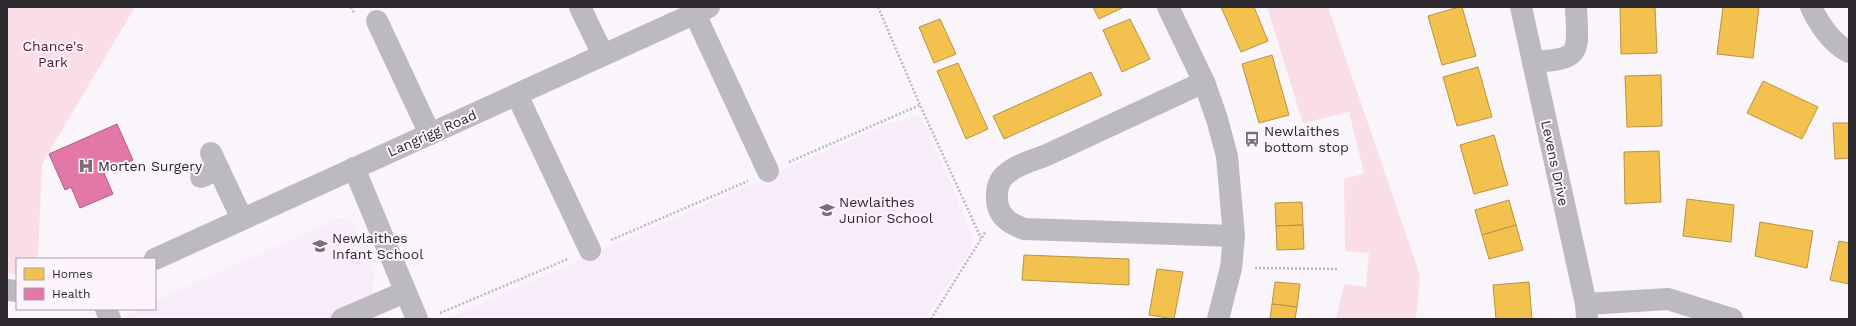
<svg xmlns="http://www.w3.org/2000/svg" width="1856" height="326" viewBox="0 0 1856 326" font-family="'Work Sans',sans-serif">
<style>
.built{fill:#f8ebfa}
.green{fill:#fadee7}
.homes{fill:#f2c14e;stroke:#b79344}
.health{fill:#e377a8;stroke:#ac5f83}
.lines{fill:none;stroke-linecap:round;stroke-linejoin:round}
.path{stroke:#bcb9bf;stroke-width:2.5;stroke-dasharray:2 2;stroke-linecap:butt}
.minor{stroke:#bcb9bf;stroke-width:22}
.labels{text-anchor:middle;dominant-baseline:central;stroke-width:4;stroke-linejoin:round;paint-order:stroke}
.park-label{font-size:14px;fill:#59192e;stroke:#fcf3fd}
.poi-label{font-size:14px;fill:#2d282e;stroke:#fcf3fd;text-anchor:start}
.street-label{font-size:14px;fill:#2d282e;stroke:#fcf3fd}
</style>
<rect width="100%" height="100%" fill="#faf5fb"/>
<!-- built -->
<g class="built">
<path d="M915 115 921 117 950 181 972 238 971 249 925 319H447L889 123 897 122Z"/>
<path d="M340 218 352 221 374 271 372 299 380 314 384 319H125L131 312 137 309H155V301Z"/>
</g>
<!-- green -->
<g class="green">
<path d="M7 7H135L42 164 38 259H17V275L7 273Z"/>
<path d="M1267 7H1328L1420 275 1416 319H1336L1344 284 1366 287 1369 253 1345 251 1344 178 1364 174 1349 112 1303 123Z"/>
</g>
<!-- homes -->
<g class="homes">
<path d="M1093 7H1124L1099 19Z"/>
<path d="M1221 7H1254L1268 41 1241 52Z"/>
<path d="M1459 7H1462L1476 56 1442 65 1428 16Z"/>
<path d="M1620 7H1655L1657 53 1621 54Z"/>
<path d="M1723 7H1759L1753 58 1717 54Z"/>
<path d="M940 19 956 54 934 63 919 27Z"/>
<path d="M1130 19 1150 59 1122 72 1103 30Z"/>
<path d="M1272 55 1289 115 1259 123 1242 64Z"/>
<path d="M958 63 988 129 966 139 937 71Z"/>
<path d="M1478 67 1492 117 1457 126 1443 77Z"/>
<path d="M1091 72 1102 95 1004 139 993 116Z"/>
<path d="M1661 75 1662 126 1627 127 1625 76Z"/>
<path d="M1763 81 1818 107 1802 139 1747 113Z"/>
<path d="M1833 123H1849V158L1835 159Z"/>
<path d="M1494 135 1508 185 1474 194 1460 145Z"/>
<path d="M1659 151 1661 202 1625 204 1624 152Z"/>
<path d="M1687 199 1734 205 1731 242 1683 236Z"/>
<path d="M1509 200 1516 225 1482 235 1475 210Z"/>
<path d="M1302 202 1303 225 1276 226 1275 203Z"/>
<path d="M1760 222 1813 231 1807 268 1755 256Z"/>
<path d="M1303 225 1304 249 1277 250 1276 226Z"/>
<path d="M1516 225 1523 250 1489 259 1482 235Z"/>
<path d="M1839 241 1849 243V284L1830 280Z"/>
<path d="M1024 255 1129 259V285L1022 280Z"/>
<path d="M1157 269 1183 272 1174 319 1149 315Z"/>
<path d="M1275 282 1300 284 1297 307 1272 304Z"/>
<path d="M1529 282 1532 319H1496L1493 285Z"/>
<path d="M1272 304 1297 307 1295 319H1270Z"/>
</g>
<!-- health -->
<path class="health" d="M117 124 133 160 104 173 113 194 80 208 71 187 65 190 49 154Z"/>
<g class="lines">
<!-- path -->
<g class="path">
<path d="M351 7 354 13"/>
<path d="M878 7 920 105 981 238"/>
<path d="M789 162 920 105"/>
<path d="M611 240 748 181"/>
<path d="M1255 268 1338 269"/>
<path d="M440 313 568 259"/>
<path d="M931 319 986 231"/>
</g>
<!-- minor -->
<g class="minor">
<path d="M580 7 603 55"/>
<path d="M1168 7 1204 82 1217 119 1227 156 1234 236 1231 268 1218 319"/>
<path d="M1521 7 1586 304 1587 319"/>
<path d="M1811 7C1819 24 1832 43 1849 52"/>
<path d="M695 14 768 171"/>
<path d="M377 21 430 134"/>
<path d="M1533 62C1583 59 1578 53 1576 7"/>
<path d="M1204 82C1152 106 1100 130 1049 154 1036 160 1016 164 1005 175 994 185 994 209 1006 219 1011 224 1017 226 1024 229L1234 236"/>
<path d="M517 95 590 250"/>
<path d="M211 153 242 219"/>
<path d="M354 168 417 319"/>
<path d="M201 177 218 169"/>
<path d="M155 259 709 7"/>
<path d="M7 290 17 291"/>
<path d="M1586 304 1668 299 1732 319"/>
<path d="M106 309 110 319"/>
<path d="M342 319 405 292"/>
</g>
</g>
<!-- icons -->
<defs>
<g id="bus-bare" transform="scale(1.2)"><path d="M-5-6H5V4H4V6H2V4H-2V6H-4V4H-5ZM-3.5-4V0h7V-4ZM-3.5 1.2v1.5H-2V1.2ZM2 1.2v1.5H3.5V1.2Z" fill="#757076" stroke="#fcf3fd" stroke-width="2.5" paint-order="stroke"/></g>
<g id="hospital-bare" transform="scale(1.2)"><path d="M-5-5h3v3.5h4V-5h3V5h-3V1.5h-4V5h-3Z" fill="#757076" stroke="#fcf3fd" stroke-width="2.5" paint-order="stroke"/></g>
<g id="school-bare" transform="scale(1.2)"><path d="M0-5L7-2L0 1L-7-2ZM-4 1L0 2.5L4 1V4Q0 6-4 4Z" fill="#757076" stroke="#fcf3fd" stroke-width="2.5" paint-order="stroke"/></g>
</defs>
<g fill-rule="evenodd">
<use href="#bus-bare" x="1252" y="139"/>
<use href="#hospital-bare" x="86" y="166"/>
<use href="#school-bare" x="827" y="210"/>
<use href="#school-bare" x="320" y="246"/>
</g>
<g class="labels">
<!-- park labels -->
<g class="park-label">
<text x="53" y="46">Chance's<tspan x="53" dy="16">Park</tspan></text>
</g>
<!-- poi labels -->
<g class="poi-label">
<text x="1264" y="131">Newlaithes<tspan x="1264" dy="16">bottom stop</tspan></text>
<text x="98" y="166">Morten Surgery</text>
<text x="839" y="202">Newlaithes<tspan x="839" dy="16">Junior School</tspan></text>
<text x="332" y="238">Newlaithes<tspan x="332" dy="16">Infant School</tspan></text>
</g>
<!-- street labels -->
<g class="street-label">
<text transform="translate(432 133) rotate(-24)">Langrigg Road</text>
<text transform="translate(1555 163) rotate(78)">Levens Drive</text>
</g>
</g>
<!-- border -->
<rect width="1856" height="326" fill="none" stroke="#2d282e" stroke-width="16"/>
<!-- legend -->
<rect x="16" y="258" width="140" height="52" fill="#fcf3fd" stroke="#a9a2aa"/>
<rect x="24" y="268" width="20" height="12" fill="#f2c14e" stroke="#a9a2aa"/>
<text x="52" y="278" font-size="12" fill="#2d282e">Homes</text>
<rect x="24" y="288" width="20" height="12" fill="#e377a8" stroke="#a9a2aa"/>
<text x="52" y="298" font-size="12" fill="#2d282e">Health</text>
</svg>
